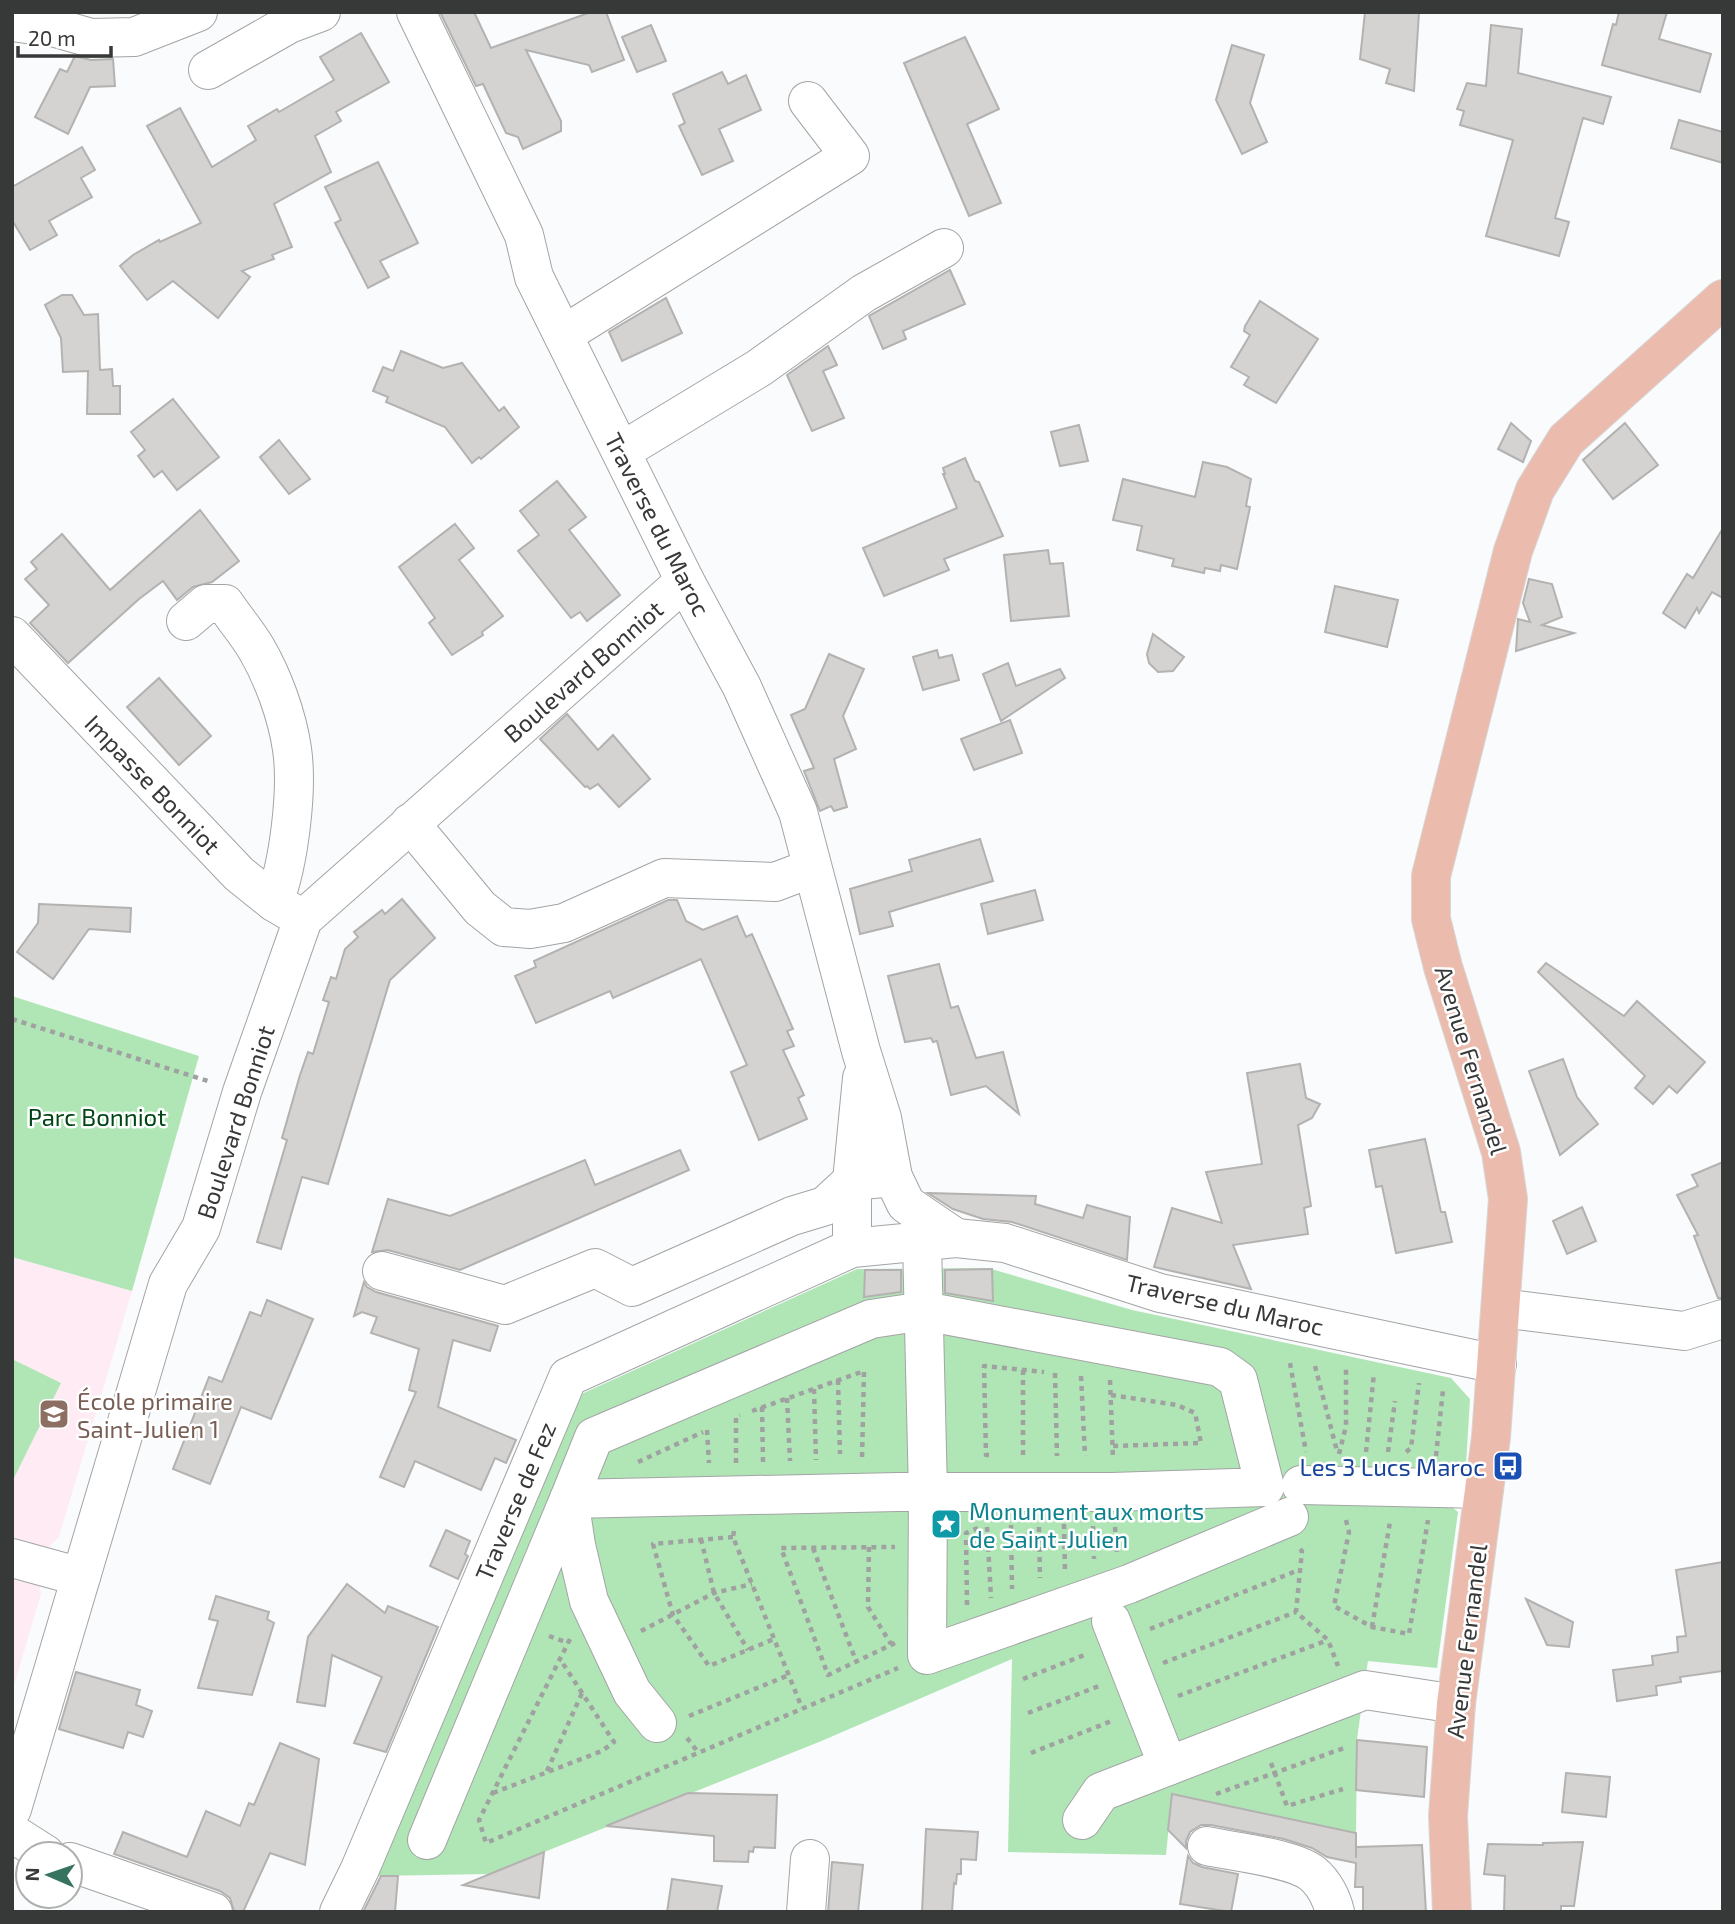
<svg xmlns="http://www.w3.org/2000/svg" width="1735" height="1924" viewBox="0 0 1735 1924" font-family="'Exo 2',sans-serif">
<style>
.education{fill:#feebf3}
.green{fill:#b0e6b5}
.building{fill:#d4d3d1;stroke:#b3b2b1;stroke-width:2}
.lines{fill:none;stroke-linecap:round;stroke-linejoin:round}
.minor-casing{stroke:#a3a4a5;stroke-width:40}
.major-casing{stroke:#d7d7d7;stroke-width:40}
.path{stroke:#a0a1a1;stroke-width:4.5;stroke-dasharray:5 5;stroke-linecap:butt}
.minor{stroke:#fff;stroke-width:38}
.major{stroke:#ebbcad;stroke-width:38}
.labels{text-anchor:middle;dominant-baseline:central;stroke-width:5;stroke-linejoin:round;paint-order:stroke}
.street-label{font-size:24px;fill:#373838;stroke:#fff}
.park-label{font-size:24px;fill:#004615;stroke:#fff}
.education-label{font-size:24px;fill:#785e54;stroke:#fff;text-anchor:start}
.transit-label{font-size:24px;fill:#164399;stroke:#fff;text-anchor:end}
.culture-label{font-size:24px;fill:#0d838f;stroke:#fff;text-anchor:start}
</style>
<rect width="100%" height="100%" fill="#fafbfc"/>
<!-- education -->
<g class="education">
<path d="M12 1257 132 1291 59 1537 41 1555 12 1547Z"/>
<path d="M12 1566 37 1572 41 1594 12 1692Z"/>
</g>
<!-- green -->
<g class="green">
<path d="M12 996 199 1056 132 1291 12 1257Z"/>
<path d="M988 1268 1132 1310 1451 1378 1470 1399 1466 1465 1453 1468 1448 1473 1447 1503 1458 1512 1437 1668 1368 1661 1357 1739 1356 1834 1172 1794 1166 1855 1008 1852 1012 1659 819 1742 489 1874 375 1876 577 1396 857 1269Z"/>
<path d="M12 1359 61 1383 12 1482Z"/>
</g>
<!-- building -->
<g class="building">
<path d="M440 12H474L491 48 591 12H606L624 60 592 72 589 65 526 50 561 121V131L523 149 518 137 506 133 483 84 476 86Z"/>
<path d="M1365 12H1419L1414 91 1386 83 1390 69 1360 59Z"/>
<path d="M1619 12H1667L1659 39 1711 54 1700 92 1602 65 1613 24 1616 25Z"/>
<path d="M651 25 666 61 637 72 622 37Z"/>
<path d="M1491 25 1522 29 1518 73 1611 97 1603 124 1583 118 1555 218 1569 222 1559 256 1486 236 1513 140 1460 125 1464 111 1457 109 1467 83 1486 86Z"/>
<path d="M361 33 389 82 336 112 341 121 315 136 331 172 274 204 292 247 272 255 274 259 242 271 250 277 218 318 173 281 147 300 120 266 133 255 159 240 160 242 201 223 147 126 180 108 212 167 256 140 248 126 277 109 279 112 334 80 320 57Z"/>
<path d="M965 37 999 109 967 124 1001 203 969 216 904 63Z"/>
<path d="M1232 45 1264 55 1250 103 1267 142 1242 154 1216 100Z"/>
<path d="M75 56 91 60 113 59 115 86 90 87 68 134 35 117 60 69 67 72Z"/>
<path d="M722 72 728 84 746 75 761 110 719 129 733 161 702 175 679 126 685 123 673 94Z"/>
<path d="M1679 120 1723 132V163L1671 148Z"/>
<path d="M82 147 95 170 81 178 92 197 49 221 57 235 30 250 12 220V187Z"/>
<path d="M378 162 418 243 380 261 389 277 368 288 335 223 341 220 325 187Z"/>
<path d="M950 270 965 304 903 331 906 339 883 349 869 316Z"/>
<path d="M62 295H72L84 315 98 314 100 370 112 369 113 386H120V414H87L88 371 63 372 61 338 45 305Z"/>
<path d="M666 298 682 333 622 361 609 332Z"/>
<path d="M1260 301 1318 339 1276 403 1244 385 1249 377 1231 367 1250 335 1244 331 1245 326Z"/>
<path d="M828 346 837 365 823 371 844 418 812 431 787 375Z"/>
<path d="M401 351 443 368 462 363 499 411 504 407 519 427 481 459 479 457 472 463 445 427 386 402 388 397 373 391 383 367 393 371Z"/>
<path d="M173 399 219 457 177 490 162 471 154 477 138 456 145 450 131 432Z"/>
<path d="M1511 423 1531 441 1523 462 1498 449Z"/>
<path d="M1625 423 1658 465 1613 499 1583 460Z"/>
<path d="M1079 425 1088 461 1060 466 1051 432Z"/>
<path d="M279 440 310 479 289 494 260 457Z"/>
<path d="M965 458 975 481 979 482 1003 536 944 559 949 570 884 596 863 548 957 508 943 474H945L943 468Z"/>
<path d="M1203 462 1227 467 1251 479 1246 506 1250 507 1237 569 1221 565 1220 571 1205 568 1204 573 1172 566 1174 559 1137 550 1142 526 1113 520 1123 479 1195 497Z"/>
<path d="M557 481 586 517 569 530 620 595 587 621 580 612 571 618 518 551 539 535 520 511Z"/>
<path d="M200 510 239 561 212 582 193 587 177 600 163 581 139 599 68 663 30 623 49 605 25 579 37 569 31 562 62 534 110 590Z"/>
<path d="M455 524 474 548 459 560 503 616 482 632 483 635 452 655 429 623 435 618 399 567Z"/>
<path d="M1723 528V598L1712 592 1699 613 1697 608 1685 628 1663 613 1687 574 1693 578Z"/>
<path d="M1048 550 1050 564 1063 563 1069 616 1011 621 1004 555Z"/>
<path d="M1529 579 1552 584 1562 617 1542 625 1574 633 1516 651 1518 619 1530 622 1523 603Z"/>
<path d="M1335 586 1398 600 1387 647 1325 632Z"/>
<path d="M1153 634 1184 657 1173 671 1158 672 1149 663 1147 654Z"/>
<path d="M937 650 939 658 952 655 959 680 923 690 913 657Z"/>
<path d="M829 654 864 669 843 716 856 749 834 759 847 807 834 811 831 806 820 811 804 771 814 768 791 715 805 709Z"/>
<path d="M1008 663 1016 686 1060 669 1065 678 1001 721 983 674Z"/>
<path d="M159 678 211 736 179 765 127 707Z"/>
<path d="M567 714 598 750 613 735 650 779 619 807 598 784 590 789 587 786 585 787 540 739Z"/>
<path d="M1010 720 1022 753 974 770 961 739Z"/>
<path d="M980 839 993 881 889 912 893 926 860 934 850 889 912 871 909 860Z"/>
<path d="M1035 890 1043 920 988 934 981 904Z"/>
<path d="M402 899 435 938 390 980 328 1184 302 1177 281 1249 257 1242 287 1140 282 1138 300 1075 308 1052 313 1054 329 1002 323 1000 331 977 336 979 345 949 358 937 354 932 382 910 385 914Z"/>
<path d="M668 900H677L686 921 703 930 737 916 746 937 752 934 793 1029 787 1031 794 1046 783 1050 804 1095 798 1098 807 1119 759 1140 731 1072 747 1065 701 959 613 998 610 991 536 1023 515 976 536 967 534 961Z"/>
<path d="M39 904 131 908 130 932 89 929 53 979 17 952 38 923Z"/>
<path d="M1546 963 1624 1016 1637 1001 1705 1062 1677 1093 1669 1086 1653 1104 1635 1088 1645 1076 1538 972Z"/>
<path d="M939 964 951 1008 958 1006 976 1058 1003 1052 1019 1114 986 1086 951 1095 937 1041 933 1042 931 1038 905 1042 888 976Z"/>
<path d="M1563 1059 1577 1097 1598 1124 1560 1155 1529 1071Z"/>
<path d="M1300 1064 1306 1098 1320 1104 1312 1118 1298 1125 1311 1206 1304 1208 1308 1234 1233 1245 1251 1289 1154 1267 1172 1208 1222 1223 1206 1172 1262 1164 1247 1073Z"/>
<path d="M1425 1139 1441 1212H1445L1452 1242 1396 1253 1382 1186 1376 1187 1369 1150Z"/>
<path d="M680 1150 689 1170 460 1270 388 1250 372 1252 388 1199 450 1216 585 1160 595 1185Z"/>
<path d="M1723 1162V1298H1718L1694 1236 1698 1235 1677 1195 1698 1186 1692 1175Z"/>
<path d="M928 1193 1036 1196 1035 1204 1083 1218 1087 1205 1130 1217 1127 1260 1012 1222 983 1219 953 1209Z"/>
<path d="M1582 1207 1596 1241 1567 1254 1553 1221Z"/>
<path d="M992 1269 993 1301 945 1293V1270Z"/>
<path d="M865 1270H901V1292L864 1297Z"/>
<path d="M364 1282 367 1287 376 1292 498 1326 490 1351 453 1340 438 1407 516 1440 506 1463 495 1458 481 1490 415 1461 404 1487 380 1477 416 1392 409 1390 419 1349 371 1333 377 1317 362 1312 354 1316Z"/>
<path d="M267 1300 313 1319 271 1419 241 1407 210 1484 173 1469 209 1377 222 1382 250 1312 261 1316Z"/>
<path d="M446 1530 470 1541 465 1554 468 1556 458 1579 430 1566Z"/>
<path d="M1723 1562V1671L1680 1677 1681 1682 1656 1686 1657 1695 1617 1701 1613 1670 1653 1665 1652 1656 1678 1652 1677 1637 1686 1636 1676 1570Z"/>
<path d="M347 1584 385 1613 388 1606 438 1627 386 1752 354 1743 382 1677 332 1655 325 1706 297 1702 308 1637Z"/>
<path d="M216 1596 269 1612 267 1619 274 1623 252 1695 198 1688 218 1621 209 1619Z"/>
<path d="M1526 1599 1573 1622 1569 1647 1547 1645Z"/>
<path d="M76 1672 140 1690 136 1705 152 1711 143 1737 128 1732 123 1748 59 1729Z"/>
<path d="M1357 1740 1427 1747 1424 1797 1356 1790Z"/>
<path d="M280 1743 319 1759 305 1865 270 1853 243 1912 234 1911 230 1898 220 1891 114 1854 123 1832 187 1857 206 1811 240 1826 249 1803 254 1805Z"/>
<path d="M1566 1773 1610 1777 1606 1817 1562 1812Z"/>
<path d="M688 1793 777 1795 775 1848 754 1847 753 1852 749 1851 748 1862 714 1861V1836L606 1826Z"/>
<path d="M1172 1794 1356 1833V1858V1847L1422 1845 1426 1912H1363V1887H1355L1356 1863 1327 1857 1312 1848 1284 1839 1211 1825H1201L1190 1832 1186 1841V1848L1168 1830Z"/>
<path d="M926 1829 978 1832 976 1860 961 1859V1874H957L956 1884 954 1883 952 1912H922Z"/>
<path d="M1583 1842 1574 1906H1561V1912H1504L1505 1876 1484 1874 1488 1844 1543 1845V1843Z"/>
<path d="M544 1852 539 1898 463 1885 507 1867Z"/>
<path d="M1188 1856 1193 1863 1202 1867 1238 1874 1231 1912 1180 1904Z"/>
<path d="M832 1862 863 1865 858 1912H828Z"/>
<path d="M381 1876H398L395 1912H363Z"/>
<path d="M672 1879 722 1886 717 1912H667Z"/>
</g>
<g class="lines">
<!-- minor casing -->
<g class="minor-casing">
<g id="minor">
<path d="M416 12 524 235 534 277 685 581 742 687 798 812 861 1051 882 1118 893 1177 906 1204 956 1238"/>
<path d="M12 22 56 28 91 38 134 37 198 12"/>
<path d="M208 70 289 24 321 12"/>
<path d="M563 335 850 156 808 101"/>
<path d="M622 451 759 368 864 293 944 248"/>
<path d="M186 621 206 604H225C235 619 247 633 256 648 273 677 287 715 292 749 298 790 289 863 274 902"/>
<path d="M12 636 239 874 274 902 303 919"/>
<path d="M410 823 480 908 504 927 530 929 564 923 664 878 775 882 812 868"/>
<path d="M922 1242 928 1492 927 1655 1129 1584 1289 1517"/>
<path d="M852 1248V1181L862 1078"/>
<path d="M382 1271 505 1305 595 1268 632 1287 792 1216 825 1206 852 1181 893 1177"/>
<path d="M1501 1308 1684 1331 1723 1319"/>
<path d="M924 1311 1220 1367 1238 1380 1265 1487 1112 1492H898L569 1499 594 1437 871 1319Z"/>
<path d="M1301 1485 1484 1489"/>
<path d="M12 1558 81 1577"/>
<path d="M1111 1621 1168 1766"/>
<path d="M12 1809 168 1284 201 1228 242 1092 303 919 685 581"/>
<path d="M1082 1820 1101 1792 1365 1690 1456 1704"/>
<path d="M12 1833 45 1854"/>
<path d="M427 1840 569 1499 576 1545 589 1601 632 1692 657 1723"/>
<path d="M1207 1846C1234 1852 1294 1858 1313 1874 1324 1883 1332 1899 1335 1912"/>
<path d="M70 1862 213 1912"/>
<path d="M339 1912 360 1869 568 1377 852 1248 956 1238 1005 1243 1160 1293 1497 1364"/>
<path d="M806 1912 810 1859"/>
</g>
</g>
<!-- major casing -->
<g class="major-casing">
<path id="major" d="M1452 1912 1448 1816 1456 1704 1491 1437 1508 1199 1501 1152 1443 967 1431 919V876L1513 551 1535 490 1566 440 1723 299"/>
</g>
<!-- path -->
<g class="path">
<path d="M12 1019 211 1082"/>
<path d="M1290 1363 1306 1452"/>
<path d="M1315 1366 1337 1451"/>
<path d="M1023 1370V1455"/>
<path d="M1055 1373 1057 1456"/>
<path d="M1081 1376 1085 1456"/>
<path d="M838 1380 840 1454"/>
<path d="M1110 1380 1113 1459"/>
<path d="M814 1389 816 1460"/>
<path d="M1111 1395 1177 1405 1195 1413 1201 1443 1113 1446"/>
<path d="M787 1398 790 1461"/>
<path d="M762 1407 763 1462"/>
<path d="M752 1411 864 1371 862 1459"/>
<path d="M707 1430 709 1463"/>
<path d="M1366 1452 1374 1373"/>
<path d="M1388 1452 1395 1401"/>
<path d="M1406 1452 1411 1448 1419 1383"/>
<path d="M1339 1454 1346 1426V1369"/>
<path d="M989 1455H986L984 1366 1044 1372"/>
<path d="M1436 1456 1443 1390"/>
<path d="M638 1462 703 1432"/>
<path d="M736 1463V1417L740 1415"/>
<path d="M1346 1520 1349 1532 1334 1606 1372 1627 1409 1634 1428 1520"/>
<path d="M1064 1524 1065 1572"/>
<path d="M1011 1525 1012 1589"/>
<path d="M1093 1526 1094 1559"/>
<path d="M987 1527 991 1598"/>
<path d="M1039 1527 1040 1578"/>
<path d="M1115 1527 1117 1553"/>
<path d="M734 1531 733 1537 802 1708"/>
<path d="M733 1537 653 1544 673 1615 709 1666 774 1639"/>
<path d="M701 1539 714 1593 748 1650"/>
<path d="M869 1547 868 1607 891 1644"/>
<path d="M813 1548 856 1661"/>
<path d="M1300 1549 1302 1551 1296 1612 1328 1640 1338 1666"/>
<path d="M967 1605 966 1533 978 1528"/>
<path d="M1372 1627 1390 1522"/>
<path d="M1150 1629 1299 1570"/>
<path d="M641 1631 714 1593 752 1584"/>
<path d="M549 1636 568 1643"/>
<path d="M570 1639 479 1820 486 1843 898 1668"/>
<path d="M895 1643 828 1675 781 1548 895 1547"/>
<path d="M1163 1663 1296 1612"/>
<path d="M1023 1679 1087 1654"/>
<path d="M1178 1696 1328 1640"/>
<path d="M1028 1713 1102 1685"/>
<path d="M689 1716 789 1675"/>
<path d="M687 1738 698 1752"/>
<path d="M1031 1753 1114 1720"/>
<path d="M1271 1763 1287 1806 1343 1789"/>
<path d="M547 1771 582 1693"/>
<path d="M493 1793 602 1751 614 1742 560 1659"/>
<path d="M1216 1794 1344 1748"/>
</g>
<!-- minor -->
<use href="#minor" class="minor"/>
<!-- major -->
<use href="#major" class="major"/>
</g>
<!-- icons -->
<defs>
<g id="school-square" transform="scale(1.575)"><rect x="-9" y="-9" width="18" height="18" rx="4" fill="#8d6e63" stroke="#fff"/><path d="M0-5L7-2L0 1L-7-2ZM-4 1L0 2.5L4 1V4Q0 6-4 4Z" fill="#fff"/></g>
<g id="bus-square" transform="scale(1.575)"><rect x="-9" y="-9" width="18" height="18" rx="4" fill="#1a4fb4" stroke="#fff"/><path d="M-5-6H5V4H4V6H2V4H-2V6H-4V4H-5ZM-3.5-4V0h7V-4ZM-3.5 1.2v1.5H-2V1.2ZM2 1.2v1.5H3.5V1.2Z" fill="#fff"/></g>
<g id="sight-square" transform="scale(1.575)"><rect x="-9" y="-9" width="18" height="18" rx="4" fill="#0f9aa8" stroke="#fff"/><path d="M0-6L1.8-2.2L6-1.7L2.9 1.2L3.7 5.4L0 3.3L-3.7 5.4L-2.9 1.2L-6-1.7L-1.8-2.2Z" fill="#fff"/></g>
</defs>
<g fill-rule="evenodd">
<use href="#school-square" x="54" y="1414"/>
<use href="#bus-square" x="1508" y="1466"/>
<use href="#sight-square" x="946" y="1524"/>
</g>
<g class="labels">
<!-- street labels -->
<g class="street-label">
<text transform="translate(658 524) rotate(63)">Traverse du Maroc</text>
<text transform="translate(583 671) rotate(-41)">Boulevard Bonniot</text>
<text transform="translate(153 784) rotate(46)">Impasse Bonniot</text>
<text transform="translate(1472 1060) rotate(73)">Avenue Fernandel</text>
<text transform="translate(235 1122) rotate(-72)">Boulevard Bonniot</text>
<text transform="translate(1225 1304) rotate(13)">Traverse du Maroc</text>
<text transform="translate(515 1501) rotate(-67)">Traverse de Fez</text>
<text transform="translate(1466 1641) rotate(-83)">Avenue Fernandel</text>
</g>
<!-- park labels -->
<g class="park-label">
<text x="97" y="1116">Parc Bonniot</text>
</g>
<!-- education labels -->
<g class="education-label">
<text x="77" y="1400">École primaire<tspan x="77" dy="28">Saint-Julien 1</tspan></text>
</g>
<!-- transit labels -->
<g class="transit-label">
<text x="1485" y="1466">Les 3 Lucs Maroc</text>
</g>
<!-- culture labels -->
<g class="culture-label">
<text x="969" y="1510">Monument aux morts<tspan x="969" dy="28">de Saint-Julien</tspan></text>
</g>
</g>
<!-- border -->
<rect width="1735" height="1924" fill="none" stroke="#373838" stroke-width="28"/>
<!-- north arrow -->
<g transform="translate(49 1875) rotate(272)"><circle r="33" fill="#ffffff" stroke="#afafaf" stroke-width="2"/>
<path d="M0-5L12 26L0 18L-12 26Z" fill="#377460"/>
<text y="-10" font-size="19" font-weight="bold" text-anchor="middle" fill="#373838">N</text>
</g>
<!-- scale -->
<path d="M18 46v10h93v-10" fill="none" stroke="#373838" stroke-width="3.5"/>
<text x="28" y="46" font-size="21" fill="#373838" stroke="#ffffff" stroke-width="5" paint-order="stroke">20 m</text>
</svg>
